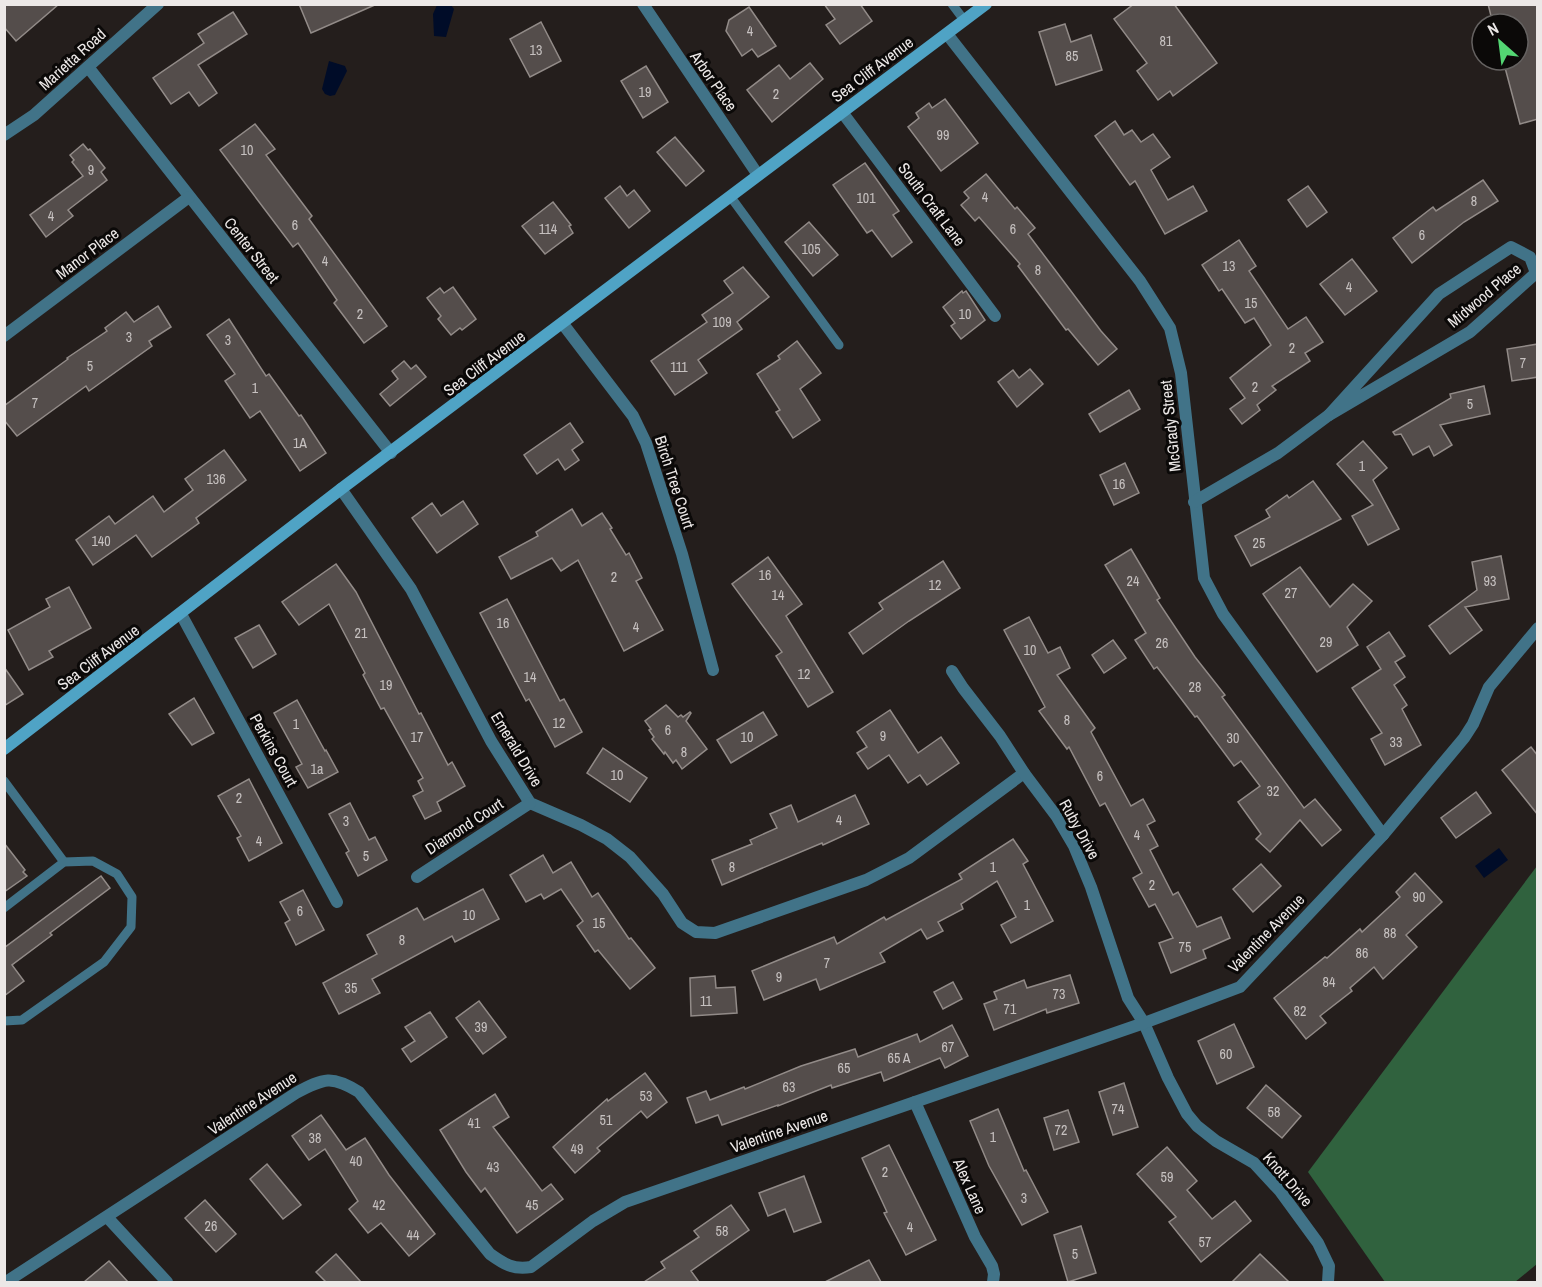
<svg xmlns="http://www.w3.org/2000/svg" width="1542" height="1287" viewBox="0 0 1542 1287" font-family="'Archivo Narrow',sans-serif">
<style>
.forest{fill:#30623e}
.water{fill:#000c28}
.building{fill:#544d4b;stroke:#928b88;stroke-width:1.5}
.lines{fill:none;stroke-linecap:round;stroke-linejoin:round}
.lane{stroke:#417388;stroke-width:9}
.street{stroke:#417388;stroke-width:12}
.secondary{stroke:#4fa3c5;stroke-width:12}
.labels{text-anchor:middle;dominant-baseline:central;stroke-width:6;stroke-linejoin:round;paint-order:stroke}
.number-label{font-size:14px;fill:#c6c1c0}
.street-label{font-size:16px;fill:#ece8e7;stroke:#0b0908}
</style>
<rect width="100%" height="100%" fill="#241e1c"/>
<!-- forest -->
<path class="forest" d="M1537 866V1264L1515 1282H1385L1308 1172Z"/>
<!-- water -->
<g class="water">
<path d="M437 5H451L454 9 446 37 434 36 433 14Z"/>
<path d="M329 61 345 66 347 71 335 95 330 96 325 94 322 89Z"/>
<path d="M1499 848 1508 860 1484 878 1475 866Z"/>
</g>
<!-- building -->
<g class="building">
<path d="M4 4H59L16 41 4 27Z"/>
<path d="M299 4H377L311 33Z"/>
<path d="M824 4H860L872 21 840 44 826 25 835 19Z"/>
<path d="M1134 4H1174L1217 63 1173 96 1170 91 1158 100 1137 71 1147 63 1114 19Z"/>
<path d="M1488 4H1538V119L1520 124 1503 60H1518V24H1493Z"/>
<path d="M749 7 776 46 758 57 752 49 742 56 726 31 729 20Z"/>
<path d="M233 12 247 34 198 65 217 93 199 106 189 92 171 104 153 78 204 43 198 34Z"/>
<path d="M541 22 561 61 530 77 510 39Z"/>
<path d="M1065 24 1071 42 1091 35 1102 70 1056 85 1039 32Z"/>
<path d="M810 63 823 79 772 122 747 90 779 65 790 79Z"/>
<path d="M646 66 668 102 643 118 621 81Z"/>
<path d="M945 99 978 143 941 171 908 127 919 118 916 113 929 103 932 108Z"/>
<path d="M1115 121 1124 135 1132 130 1141 142 1153 134 1170 157 1151 170 1168 200 1193 186 1207 211 1165 234 1135 181 1130 185 1095 136Z"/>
<path d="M255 124 275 149 266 155 312 216 309 219 387 326 364 343 334 303 337 300 298 243 293 247 220 150Z"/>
<path d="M675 137 704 171 686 186 657 152Z"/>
<path d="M83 144 88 150 90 149 105 168 101 172 107 180 68 210 73 216 46 237 30 215 83 176 72 162 74 160 70 155Z"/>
<path d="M865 163 899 211 893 215 912 242 892 257 872 230 867 233 833 185Z"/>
<path d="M986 174 1015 209 1017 207 1035 228 1028 234 1101 331 1117 349 1098 365 1068 329 1066 330 1018 266 1020 264 979 217 975 221 961 205 969 198 964 192Z"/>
<path d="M1483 180 1498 201 1464 222 1412 263 1393 238 1433 207 1436 211Z"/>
<path d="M620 186 627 196 634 190 650 211 629 228 605 198Z"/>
<path d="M1308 186 1327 212 1307 227 1288 200Z"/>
<path d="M553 202 571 225 569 226 573 233 545 254 522 226Z"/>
<path d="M809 222 838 255 813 276 785 242Z"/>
<path d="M1239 240 1256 266 1249 271 1288 329 1306 317 1323 342 1305 353 1310 361 1272 386 1276 390 1257 405 1260 410 1242 424 1230 409 1245 398 1230 378 1271 345 1254 318 1245 323 1222 289 1219 291 1202 265Z"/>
<path d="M1352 259 1377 291 1345 315 1320 284Z"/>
<path d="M743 267 769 297 737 322 742 329 698 360 707 373 675 395 651 361 707 322 702 315 733 293 724 281Z"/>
<path d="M453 287 476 319 462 330 460 328 451 335 438 319 441 316 427 298 440 288 444 293Z"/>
<path d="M962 291 963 293 966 291 985 320 961 339 951 326 955 323 943 307Z"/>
<path d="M158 306 171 327 149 341 152 346 89 391 86 386 17 436 4 420V406L68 359 67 358 107 331 105 328 126 312 134 322Z"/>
<path d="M229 319 266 376 269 374 299 416 301 415 326 453 300 471 260 411 250 418 225 381 235 374 207 335Z"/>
<path d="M797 341 821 373 800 389 820 420 793 438 776 412 780 410 757 374 780 359 778 356Z"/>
<path d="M1538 344V377L1512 381 1507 349Z"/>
<path d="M404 361 411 369 416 365 426 377 390 406 380 394 398 379 392 371Z"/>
<path d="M1030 369 1043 384 1017 407 998 382 1013 370 1019 378Z"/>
<path d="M1484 386 1490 414 1440 425 1452 445 1434 456 1429 446 1413 455 1401 434 1395 435 1393 432 1451 398 1450 394Z"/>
<path d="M1129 390 1140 409 1100 432 1089 414Z"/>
<path d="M570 423 583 442 572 450 579 460 565 470 558 459 537 474 524 455Z"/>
<path d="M1363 441 1387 468 1373 480 1399 529 1368 545 1352 516 1373 505 1337 464Z"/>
<path d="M224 450 246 480 196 518 199 523 152 557 136 535 93 565 76 540 109 516 115 524 153 496 164 512 193 490 185 479Z"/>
<path d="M1125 463 1139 493 1114 505 1100 475Z"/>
<path d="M1313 481 1341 519 1251 566 1235 536 1270 517 1266 510 1287 495 1289 498Z"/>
<path d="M463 501 478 524 437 553 412 518 432 503 441 516Z"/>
<path d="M572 509 582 526 602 513 612 528 610 529 626 555 629 553 642 578 636 581 663 630 624 651 578 560 561 571 552 558 511 579 499 557 538 536 536 532Z"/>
<path d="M1131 549 1160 598 1157 600 1195 657 1225 695 1222 697 1265 755 1304 808 1315 799 1341 830 1322 846 1300 820 1270 852 1256 839 1261 834 1238 802 1260 786 1241 761 1234 766 1197 716 1195 717 1157 667 1154 669 1135 640 1146 633 1105 565Z"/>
<path d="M1501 556 1509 599 1465 607 1482 630 1450 654 1429 626 1477 590 1472 562Z"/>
<path d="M768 557 802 604 786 616 833 692 808 707 776 656 782 652 732 584Z"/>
<path d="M943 561 960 588 909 621 863 654 849 633 883 609 879 603Z"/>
<path d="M336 564 356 592 419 714 421 713 448 765 452 762 465 786 437 802 441 811 425 819 413 796 423 791 418 781 423 778 384 708 381 709 363 675 365 673 329 604 299 625 282 602Z"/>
<path d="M1300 567 1330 607 1353 584 1372 601 1347 627 1358 645 1317 672 1263 594Z"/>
<path d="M69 587 91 628 49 651 53 657 29 670 8 630 50 607 46 599Z"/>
<path d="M507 599 560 701 564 699 582 732 555 747 529 699 526 701 480 613Z"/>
<path d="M1029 617 1048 653 1060 647 1070 668 1057 675 1095 728 1091 732 1131 806 1143 799 1155 821 1147 825 1158 846 1150 850 1173 895 1178 892 1197 927 1221 917 1230 938 1203 950 1206 958 1171 973 1159 943 1173 938 1155 904 1149 907 1133 878 1142 873 1105 803 1100 806 1069 747 1067 749 1039 711 1045 707 1004 630Z"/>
<path d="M259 625 276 654 253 668 235 638Z"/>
<path d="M1389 632 1405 656 1395 662 1405 677 1394 685 1407 705 1402 709 1421 745 1385 765 1371 739 1382 733 1352 688 1381 669 1367 647Z"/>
<path d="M1113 640 1126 658 1104 673 1092 655Z"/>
<path d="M4 667 23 694 4 706Z"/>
<path d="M194 698 214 733 192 745 169 714Z"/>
<path d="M297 700 325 751 326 750 338 772 308 788 296 767 302 764 274 713Z"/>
<path d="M666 705 678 717 681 715 683 717 690 712 691 713 686 721 707 749 682 769 676 760 673 763 665 752 664 754 652 739 654 737 649 730 651 729 645 721Z"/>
<path d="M890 710 918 753 941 737 959 763 927 785 920 775 908 783 889 755 868 769 857 753 867 747 857 732Z"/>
<path d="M763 712 777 735 731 763 717 740Z"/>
<path d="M1531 747 1538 756V815L1502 770Z"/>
<path d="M603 748 647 778 630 802 587 773Z"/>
<path d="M249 779 282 843 249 861 237 838 241 836 218 796Z"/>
<path d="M1476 792 1491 813 1456 838 1441 818Z"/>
<path d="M855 795 869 824 823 845 822 843 722 885 712 860 752 844 750 840 777 828 770 814 791 805 798 822Z"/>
<path d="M350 803 369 840 375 837 387 860 358 876 346 853 349 851 329 814Z"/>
<path d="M1013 839 1028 861 1023 864 1053 921 1011 943 1001 925 1016 917 997 881 961 904 963 909 938 922 943 931 927 939 921 929 880 953 885 962 820 990 816 979 764 1000 752 971 834 937 837 944 884 917 886 920 962 879 959 874Z"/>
<path d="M4 843 25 870 23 872 27 876 4 892Z"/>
<path d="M543 855 553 873 571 862 592 897 598 893 629 939 631 938 655 968 630 989 598 950 595 952 577 926 583 921 561 889 544 899 541 894 526 902 510 875Z"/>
<path d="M1261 864 1281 886 1253 912 1233 889Z"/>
<path d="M1415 873 1442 902 1406 935 1417 947 1383 979 1374 967 1350 988 1352 991 1320 1016 1326 1023 1306 1039 1274 998 1325 957 1327 958 1360 929 1362 932 1400 897 1396 892Z"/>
<path d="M101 876 110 888 50 933 52 935 12 965 24 981 4 996V948Z"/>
<path d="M483 889 499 919 455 942 452 936 372 979 380 993 339 1014 323 983 377 954 367 935 417 908 424 920Z"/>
<path d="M303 890 324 930 296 945 285 923 290 920 280 902Z"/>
<path d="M1070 975 1079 1003 1047 1013 1046 1009 994 1030 984 1004 997 999 994 992 1024 980 1027 988Z"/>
<path d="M715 976 716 988 735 987 737 1013 691 1016 690 978Z"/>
<path d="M953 982 962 999 943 1009 934 992Z"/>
<path d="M479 1001 506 1037 483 1054 456 1018Z"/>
<path d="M430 1012 447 1037 411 1062 402 1049 415 1041 405 1027Z"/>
<path d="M1234 1024 1254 1067 1217 1084 1198 1041Z"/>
<path d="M952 1025 968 1056 945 1068 940 1058 884 1081 881 1072 832 1088 831 1085 778 1106V1105L722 1125 718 1115 696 1123 687 1098 706 1091 710 1100 744 1087 745 1089 801 1066 855 1049 858 1057 917 1034 920 1042Z"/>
<path d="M645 1073 667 1102 647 1118 641 1111 597 1148 600 1151 575 1173 553 1147 607 1099 608 1101Z"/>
<path d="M1124 1083 1138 1127 1113 1135 1099 1092Z"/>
<path d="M1266 1085 1301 1116 1282 1138 1247 1108Z"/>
<path d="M495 1094 509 1117 493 1127 542 1191 551 1184 563 1199 517 1233 485 1188 481 1192 466 1172 440 1130Z"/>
<path d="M998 1109 1024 1171 1026 1170 1048 1212 1022 1225 989 1166 970 1121Z"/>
<path d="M1068 1110 1079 1142 1054 1150 1044 1118Z"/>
<path d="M321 1115 346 1150 365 1138 389 1175 435 1234 409 1256 381 1223 368 1233 349 1209 358 1201 325 1149 309 1160 292 1136Z"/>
<path d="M889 1145 936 1240 906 1255 884 1213 887 1212 862 1158Z"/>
<path d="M1167 1147 1197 1181 1187 1190 1212 1219 1235 1201 1251 1221 1201 1262 1169 1222 1176 1217 1137 1174Z"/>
<path d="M267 1164 301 1205 283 1219 250 1179Z"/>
<path d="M804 1176 821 1222 794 1232 785 1209 768 1216 759 1193Z"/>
<path d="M205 1200 236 1234 216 1252 185 1218Z"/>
<path d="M731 1205 749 1230 691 1271 699 1282H644L665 1268 661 1262 699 1237 694 1231Z"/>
<path d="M1081 1226 1096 1273 1068 1282 1054 1235Z"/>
<path d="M336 1254 361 1282H326L316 1272Z"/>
<path d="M1260 1254 1289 1282H1232Z"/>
<path d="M869 1260 881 1282H825Z"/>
<path d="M109 1261 128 1282H84Z"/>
</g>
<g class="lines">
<!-- lane -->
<g class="lane">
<path d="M952 4 964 20"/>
<path d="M730 196 839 345"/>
<path d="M4 781 64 862"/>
<path d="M4 908 64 862 93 861 117 874 132 897 131 927 104 962 22 1020 4 1021"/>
</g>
<!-- street -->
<g class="street">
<path d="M643 4 758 175"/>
<path d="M947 34 1140 281 1170 328 1181 373 1204 578 1223 614 1383 835"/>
<path d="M88 67 391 453"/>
<path d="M842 112 995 316"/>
<path d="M4 135 34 115 158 4"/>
<path d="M1511 247 1530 257 1536 273 1470 332 1329 415 1439 294Z"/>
<path d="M563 324 633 416 646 443 682 554 713 670"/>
<path d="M4 336 189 197"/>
<path d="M341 489 411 589 491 741 530 803 581 825 607 839 630 857 663 894 682 923 696 932 715 933 866 880 909 858 1024 773"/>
<path d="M1194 502 1278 453 1329 415"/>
<path d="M181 614 337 902"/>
<path d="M952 671 963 688 1000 736 1024 773 1057 817 1074 846 1091 887 1128 998 1144 1023 1168 1078 1187 1114 1197 1126 1216 1141 1254 1163 1280 1191 1318 1243 1329 1266 1328 1282"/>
<path d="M417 877 530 803"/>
<path d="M915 1102 975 1237 992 1266 994 1274 993 1282"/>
<path d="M107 1217 167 1282"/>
<path d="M6 1282 296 1093C324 1078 332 1075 359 1092L490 1254C504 1264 513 1270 531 1267L593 1221 625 1202 1144 1023 1240 987 1383 835 1464 738 1473 724 1489 687 1538 628"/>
</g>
<!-- secondary -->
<path class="secondary" d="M4 749 341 489 986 4"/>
</g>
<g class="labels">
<!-- number labels -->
<g class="number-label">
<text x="750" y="31">4</text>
<text x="1166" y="41">81</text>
<text x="536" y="50">13</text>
<text x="1072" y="56">85</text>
<text x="645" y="92">19</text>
<text x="776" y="94">2</text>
<text x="943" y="135">99</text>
<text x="247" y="150">10</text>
<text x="91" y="170">9</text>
<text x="985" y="197">4</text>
<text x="866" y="198">101</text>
<text x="1474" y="201">8</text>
<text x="51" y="216">4</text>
<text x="295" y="225">6</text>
<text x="548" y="229">114</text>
<text x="1013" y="229">6</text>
<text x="1422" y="235">6</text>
<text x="811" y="249">105</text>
<text x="325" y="261">4</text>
<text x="1229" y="266">13</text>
<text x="1038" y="270">8</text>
<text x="1349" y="287">4</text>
<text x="1251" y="303">15</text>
<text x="360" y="314">2</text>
<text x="965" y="314">10</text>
<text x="722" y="322">109</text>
<text x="129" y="337">3</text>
<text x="228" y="340">3</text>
<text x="1292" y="348">2</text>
<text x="1523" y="363">7</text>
<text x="90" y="366">5</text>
<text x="679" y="367">111</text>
<text x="1255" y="387">2</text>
<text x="255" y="388">1</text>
<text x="35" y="403">7</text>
<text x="1470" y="404">5</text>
<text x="300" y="443">1A</text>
<text x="1362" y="466">1</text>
<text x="216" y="479">136</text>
<text x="1119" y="484">16</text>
<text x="101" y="541">140</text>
<text x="1259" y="543">25</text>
<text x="765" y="575">16</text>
<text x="614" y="577">2</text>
<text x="1133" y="581">24</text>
<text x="1490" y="581">93</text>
<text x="935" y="585">12</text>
<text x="1291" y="593">27</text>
<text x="778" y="595">14</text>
<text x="503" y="623">16</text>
<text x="636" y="627">4</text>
<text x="361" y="633">21</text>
<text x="1326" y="642">29</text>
<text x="1162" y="643">26</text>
<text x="1030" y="650">10</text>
<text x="804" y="674">12</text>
<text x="530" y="677">14</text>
<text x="386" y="685">19</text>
<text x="1195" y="687">28</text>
<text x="1067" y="720">8</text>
<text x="559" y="723">12</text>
<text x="296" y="724">1</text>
<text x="668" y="730">6</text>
<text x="883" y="736">9</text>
<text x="417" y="737">17</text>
<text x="747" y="737">10</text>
<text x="1233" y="738">30</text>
<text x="1396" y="742">33</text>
<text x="684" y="752">8</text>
<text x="317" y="769">1a</text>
<text x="617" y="775">10</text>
<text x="1100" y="776">6</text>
<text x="1273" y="791">32</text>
<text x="239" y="798">2</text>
<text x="839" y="820">4</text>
<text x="346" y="821">3</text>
<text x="1137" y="835">4</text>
<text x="259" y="841">4</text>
<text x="366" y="856">5</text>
<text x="732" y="867">8</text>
<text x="993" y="867">1</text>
<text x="1152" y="885">2</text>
<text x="1419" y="897">90</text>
<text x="1027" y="905">1</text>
<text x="300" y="911">6</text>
<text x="469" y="915">10</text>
<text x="599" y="923">15</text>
<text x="1390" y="933">88</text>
<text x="402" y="940">8</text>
<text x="1185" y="947">75</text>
<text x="1362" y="953">86</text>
<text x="827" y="963">7</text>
<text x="779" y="977">9</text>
<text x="1329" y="982">84</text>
<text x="351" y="988">35</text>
<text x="1059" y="994">73</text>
<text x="706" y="1001">11</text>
<text x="1010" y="1009">71</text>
<text x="1300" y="1011">82</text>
<text x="481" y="1027">39</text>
<text x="948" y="1047">67</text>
<text x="1226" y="1054">60</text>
<text x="899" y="1058">65 A</text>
<text x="844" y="1068">65</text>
<text x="789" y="1087">63</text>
<text x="646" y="1096">53</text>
<text x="1118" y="1109">74</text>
<text x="1274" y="1112">58</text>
<text x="606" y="1120">51</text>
<text x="474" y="1123">41</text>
<text x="1061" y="1130">72</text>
<text x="993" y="1137">1</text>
<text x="315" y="1138">38</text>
<text x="577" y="1149">49</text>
<text x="356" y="1161">40</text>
<text x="493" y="1167">43</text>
<text x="885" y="1172">2</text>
<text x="1167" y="1177">59</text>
<text x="1024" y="1198">3</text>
<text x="379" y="1205">42</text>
<text x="532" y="1205">45</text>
<text x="211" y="1226">26</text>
<text x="910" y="1227">4</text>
<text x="722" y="1231">58</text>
<text x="413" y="1235">44</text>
<text x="1205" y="1242">57</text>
<text x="1075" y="1254">5</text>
</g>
<!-- street labels -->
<g class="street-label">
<text transform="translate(72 59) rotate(-42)">Marietta Road</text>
<text transform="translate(872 69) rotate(-37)">Sea Cliff Avenue</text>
<text transform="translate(714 81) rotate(55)">Arbor Place</text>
<text transform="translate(932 204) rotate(53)">South Craft Lane</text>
<text transform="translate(252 250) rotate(52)">Center Street</text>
<text transform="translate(87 253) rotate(-37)">Manor Place</text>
<text transform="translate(1484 295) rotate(-40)">Midwood Place</text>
<text transform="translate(484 363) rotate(-37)">Sea Cliff Avenue</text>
<text transform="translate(1170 426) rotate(-96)">McGrady Street</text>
<text transform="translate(675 482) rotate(72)">Birch Tree Court</text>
<text transform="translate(98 657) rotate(-37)">Sea Cliff Avenue</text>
<text transform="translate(517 749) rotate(59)">Emerald Drive</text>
<text transform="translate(274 750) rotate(61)">Perkins Court</text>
<text transform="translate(464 826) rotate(-33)">Diamond Court</text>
<text transform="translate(1080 829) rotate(61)">Ruby Drive</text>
<text transform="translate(1266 933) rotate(-46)">Valentine Avenue</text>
<text transform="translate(252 1103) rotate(-33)">Valentine Avenue</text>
<text transform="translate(779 1131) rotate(-19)">Valentine Avenue</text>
<text transform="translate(1288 1179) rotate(49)">Knott Drive</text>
<text transform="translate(970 1186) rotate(66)">Alex Lane</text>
</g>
</g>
<!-- border -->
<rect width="1542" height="1287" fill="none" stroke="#ece8e7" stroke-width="12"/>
<!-- north arrow -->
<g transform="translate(1500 42) rotate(332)"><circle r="28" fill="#0b0908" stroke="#656261" stroke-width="1.5"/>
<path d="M0-4.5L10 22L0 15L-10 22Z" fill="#53d673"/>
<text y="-9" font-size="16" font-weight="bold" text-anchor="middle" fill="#ece8e7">N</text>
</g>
</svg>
